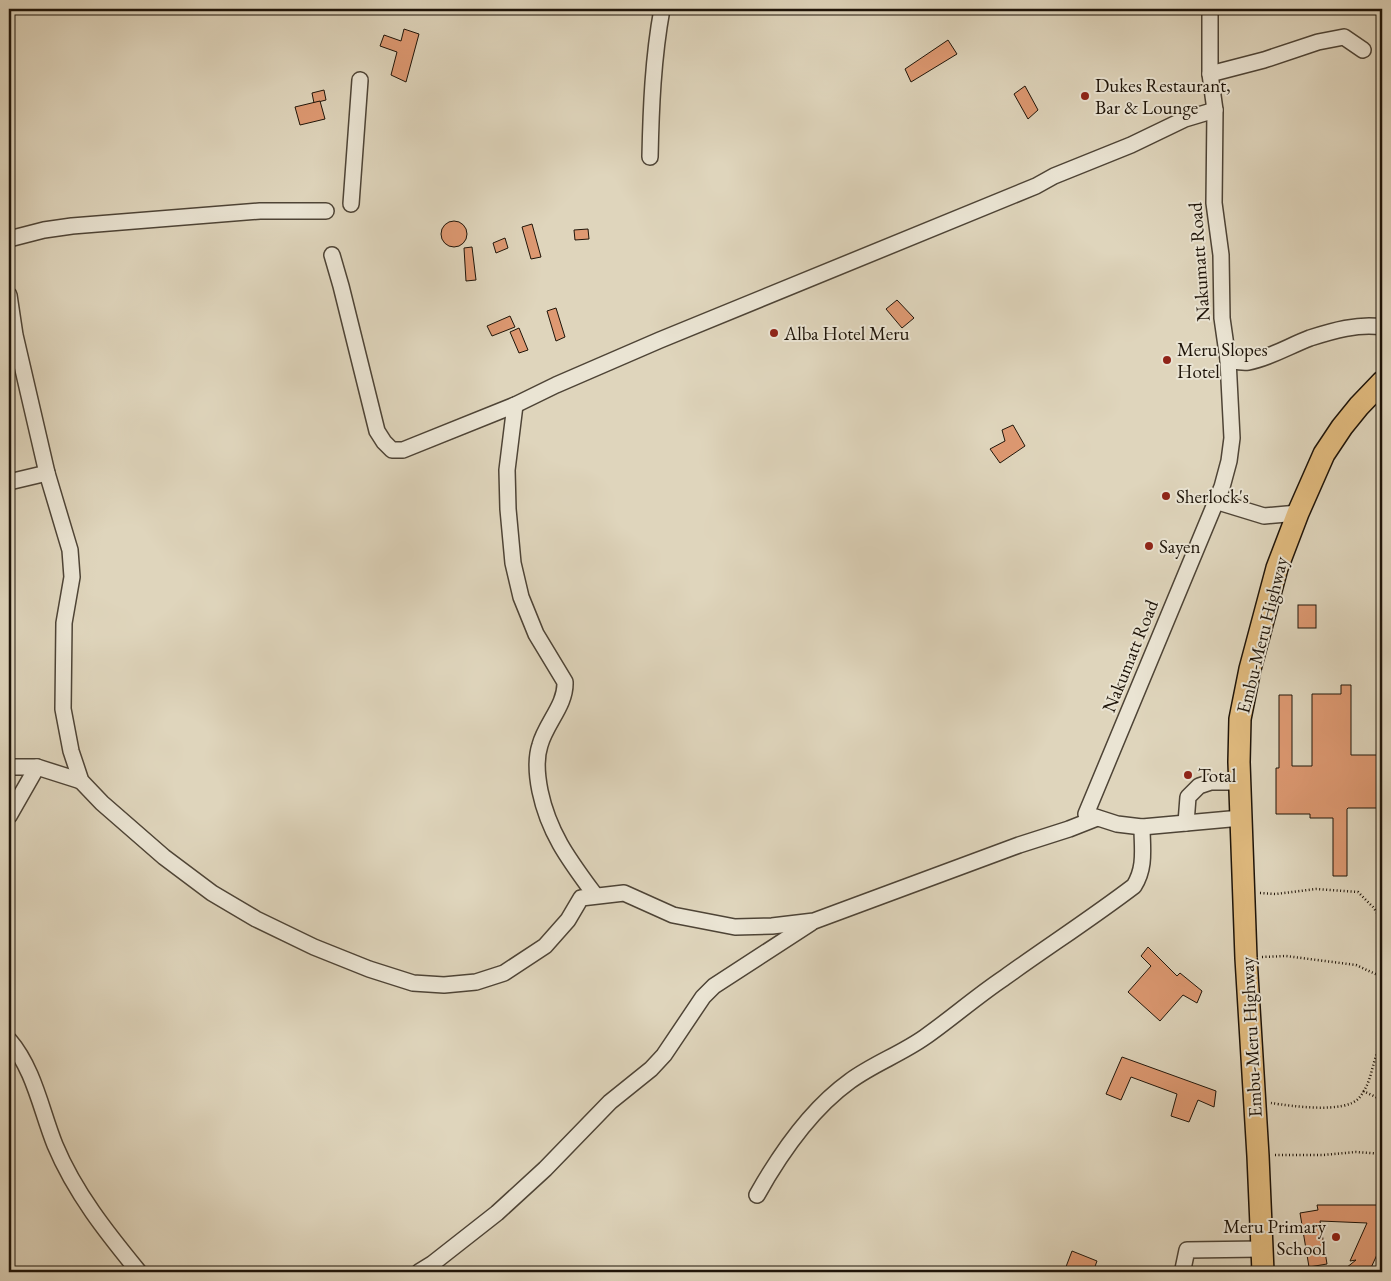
<svg xmlns="http://www.w3.org/2000/svg" width="1391" height="1281" viewBox="0 0 1391 1281" font-family="'EB Garamond',serif">
<style>
.building{fill:#de9972;stroke:#1e1409}
.lines{fill:none;stroke-linecap:round;stroke-linejoin:round}
.minor-casing{stroke:#4e4436;stroke-width:18}
.highway-casing{stroke:#1e1409;stroke-width:24}
.path{stroke:#1e1409;stroke-width:2.5;stroke-dasharray:1 2.5;stroke-linecap:butt}
.minor{stroke:#eae4d3;stroke-width:15}
.highway{stroke:#e0ba7e;stroke-width:21}
.poi-dot{fill:#8f2418;stroke:#eae4d3;stroke-width:2}
.labels{text-anchor:middle;dominant-baseline:central;stroke-width:4;stroke-linejoin:round;paint-order:stroke}
.poi-label{font-size:19px;fill:#1e1409;stroke:#eae4d3;text-anchor:start}
.street-label{font-size:19px;fill:#1e1409;stroke:#eae4d3}
</style>
<rect width="100%" height="100%" fill="#dfd5bc"/>
<filter id="stains"><feTurbulence type="fractalNoise" baseFrequency=".004" numOctaves="4"/><feColorMatrix values="0 0 0 0 .2 0 0 0 0 .09 0 0 0 0 .02 0 0 0 .5 -.17"/></filter>
<radialGradient id="worn" r=".72"><stop offset=".6" stop-color="#630" stop-opacity="0"/><stop offset="1" stop-color="#630" stop-opacity=".3"/></radialGradient>
<!-- building -->
<g class="building">
<path d="M404 29 419 34 406 82 391 75 397 52 380 46 384 35 401 41Z"/>
<path d="M948 40 957 54 911 82 905 69Z"/>
<path d="M1025 86 1038 110 1028 119 1014 94Z"/>
<path d="M324 90 326 100 314 103 312 93Z"/>
<path d="M320 101 325 119 300 125 295 107Z"/>
<circle cx="454" cy="234" r="13"/>
<path d="M532 224 541 257 531 259 522 227Z"/>
<path d="M588 229 589 239 575 240 574 230Z"/>
<path d="M505 238 508 248 496 253 493 243Z"/>
<path d="M472 247 476 280 466 281 464 248Z"/>
<path d="M897 300 914 318 902 328 886 309Z"/>
<path d="M556 308 565 337 556 341 547 311Z"/>
<path d="M510 316 515 327 492 336 487 326Z"/>
<path d="M519 328 528 350 519 353 510 332Z"/>
<path d="M1013 425 1025 446 1000 463 990 449 1005 441 1002 430Z"/>
<rect x="1298" y="605" width="18" height="23"/>
<path d="M1341 685H1351V755H1380V808H1348L1347 809V876H1333V818H1310V814H1276V768H1279V695H1292V766H1312V694H1341Z"/>
<path d="M1148 947 1177 976 1180 973 1202 991 1197 1003 1183 995 1160 1021 1128 992 1151 966 1141 956Z"/>
<path d="M1122 1057 1216 1091 1214 1107 1198 1100 1189 1122 1171 1116 1177 1094 1131 1077 1121 1100 1106 1094Z"/>
<path d="M1317 1205H1382V1244L1369 1272H1341L1356 1260 1350 1261 1367 1223 1320 1221 1327 1264 1309 1267 1300 1213 1318 1210Z"/>
<path d="M1072 1251 1097 1261 1093 1272H1064Z"/>
</g>
<g class="lines">
<!-- minor casing -->
<g class="minor-casing">
<g id="minor">
<path d="M1210 9V74L1215 110 1214 203 1221 255 1222 318 1228 360 1232 438 1229 461 1222 487 1086 814 1117 824 1142 827 1241 818"/>
<path d="M1210 74 1264 60 1318 42 1344 37 1363 50"/>
<path d="M650 157C651 108 653 58 662 9"/>
<path d="M351 204 360 80"/>
<path d="M9 239 44 230 72 226 260 211H326"/>
<path d="M332 255 341 286 377 431 384 442 392 450H403L515 405 556 385 660 340 1036 186 1054 176 1131 145 1185 119 1215 110"/>
<path d="M9 295 15 335 47 473 70 550 72 577 64 623 63 709 71 751 81 781 102 803 164 857 212 893 256 919 314 947 369 969 413 983 444 985 476 982 504 973 545 946 568 920 581 898 624 893 673 915 735 927 772 926 814 921 1019 845 1069 829 1097 818"/>
<path d="M1228 360C1234 361 1242 363 1248 362 1270 358 1289 346 1310 338 1332 331 1359 323 1382 327"/>
<path d="M515 405 507 470 508 509 513 563 521 597 536 634 565 682C566 705 546 723 540 745 535 760 537 776 540 791 549 834 570 861 595 895"/>
<path d="M9 482 47 473"/>
<path d="M1215 501 1264 516 1298 513"/>
<path d="M9 767H37L81 781"/>
<path d="M9 816 37 767"/>
<path d="M1186 823 1188 797 1199 786 1211 782H1240"/>
<path d="M9 1040C34 1069 41 1110 55 1145 75 1193 107 1233 139 1272"/>
<path d="M757 1195C780 1154 811 1109 850 1081 873 1064 901 1054 925 1037 952 1018 977 996 1004 978 1047 947 1092 918 1134 886 1146 867 1142 848 1142 827"/>
<path d="M419 1272 432 1264 497 1213 545 1169 610 1102 651 1069 664 1055 703 997 714 986 811 923"/>
<path d="M1183 1272V1269L1187 1250 1262 1249"/>
</g>
</g>
<!-- highway casing -->
<g class="highway-casing">
<path id="highway" d="M1263 1272 1258 1156 1246 958 1239 762 1240 719 1250 669 1277 568 1298 513 1324 454 1342 427 1359 406 1382 382"/>
</g>
<!-- path -->
<g class="path">
<path d="M1260 893 1276 894 1316 889 1358 892 1373 907 1382 920"/>
<path d="M1262 957 1286 956 1356 965 1382 977"/>
<path d="M1363 1091 1382 1100"/>
<path d="M1271 1103C1291 1106 1345 1114 1359 1098 1362 1095 1365 1089 1367 1085 1373 1072 1373 1057 1382 1045"/>
<path d="M1275 1155H1323L1356 1152 1382 1154"/>
</g>
<!-- minor -->
<use href="#minor" class="minor"/>
<!-- highway -->
<use href="#highway" class="highway"/>
</g>
<!-- markers -->
<g class="poi-dot">
<circle cx="1085" cy="96" r="5"/>
<circle cx="774" cy="333" r="5"/>
<circle cx="1167" cy="360" r="5"/>
<circle cx="1166" cy="496" r="5"/>
<circle cx="1149" cy="546" r="5"/>
<circle cx="1188" cy="775" r="5"/>
<circle cx="1336" cy="1237" r="5"/>
</g>
<g class="labels">
<!-- poi labels -->
<g class="poi-label">
<text x="1095" y="85">Dukes Restaurant,<tspan x="1095" dy="22">Bar &amp; Lounge</tspan></text>
<text x="784" y="333">Alba Hotel Meru</text>
<text x="1177" y="349">Meru Slopes<tspan x="1177" dy="22">Hotel</tspan></text>
<text x="1176" y="496">Sherlock's</text>
<text x="1159" y="546">Sayen</text>
<text x="1198" y="775">Total</text>
<text x="1326" y="1226" text-anchor="end">Meru Primary<tspan x="1326" dy="22">School</tspan></text>
</g>
<!-- street labels -->
<g class="street-label">
<text transform="translate(1199 262) rotate(-94)">Nakumatt Road</text>
<text transform="translate(1262 635) rotate(-76)">Embu-Meru Highway</text>
<text transform="translate(1130 656) rotate(-68)">Nakumatt Road</text>
<text transform="translate(1251 1037) rotate(-93)">Embu-Meru Highway</text>
</g>
</g>
<!-- margin -->
<rect width="1391" height="1281" fill="none" stroke="#dfd5bc" stroke-width="30"/>
<rect x="10" y="10" width="1371" height="1261" fill="none" stroke="#1e1409" stroke-width="2.5"/>
<rect x="15" y="15" width="1361" height="1251" fill="none" stroke="#1e1409"/>
<rect width="100%" height="100%" filter="url(#stains)"/>
<rect width="100%" height="100%" fill="url(#worn)"/>
</svg>
